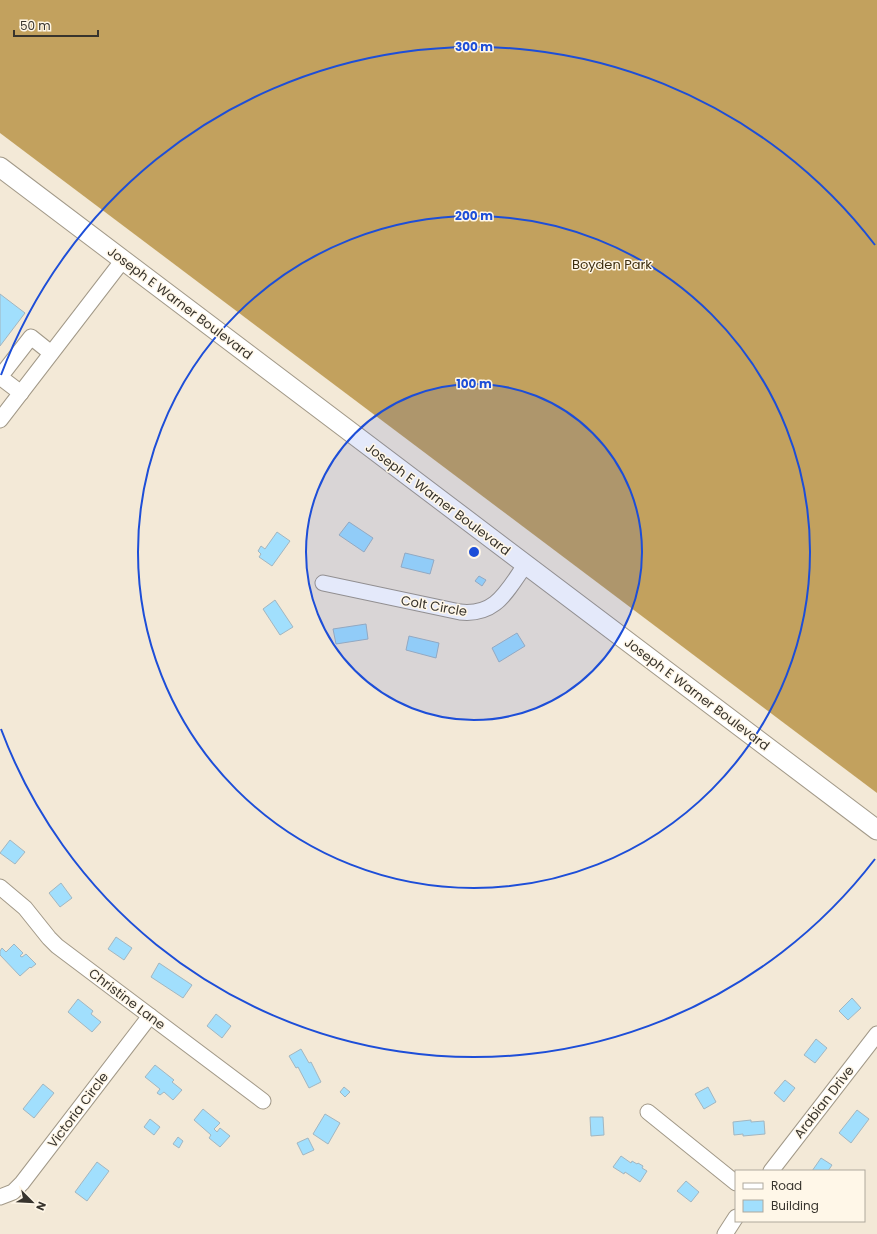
<svg xmlns="http://www.w3.org/2000/svg" width="877" height="1234" viewBox="0 0 877 1234" font-family="Poppins,sans-serif">
<style>
.forest{fill:#c2a15e}
.building{fill:#a1dffd;stroke:#a2b6c0}
.lines{fill:none;stroke-linecap:round;stroke-linejoin:round}
.minor-casing{stroke:#a29988;stroke-width:17}
.major-casing{stroke:#a29988;stroke-width:21}
.minor{stroke:#fff;stroke-width:15}
.major{stroke:#fff;stroke-width:19}
.ring{fill:none;stroke:#1d4ed8;stroke-width:2}
.labels{text-anchor:middle;dominant-baseline:central;stroke-width:3;stroke-linejoin:round;paint-order:stroke}
.park-label{font-size:13px;fill:#3d2e10;stroke:#fff7e8}
.street-label{font-size:13px;fill:#38342d;stroke:#fff7e8}
.centre{fill:#1d4ed8;stroke:#fff7e8;stroke-width:2}
.ring-label{font-size:12px;text-anchor:middle;font-weight:bold;fill:#1d4ed8;stroke:#fff7e8;stroke-width:3;stroke-linejoin:round;paint-order:stroke}
</style>
<rect width="100%" height="100%" fill="#f3e9d7"/>
<!-- forest -->
<path class="forest" d="M0 0H877V793L0 133Z"/>
<!-- building -->
<g class="building">
<path d="M0 294 25 313 0 346Z"/>
<path d="M349 522 373 538 364 552 339 535Z"/>
<path d="M277 532 290 541 272 566 259 557 261 554 258 551 261 546 265 549Z"/>
<path d="M405 553 434 560 430 574 401 567Z"/>
<path d="M479 576 486 580 482 586 475 581Z"/>
<path d="M275 600 293 627 280 635 263 609Z"/>
<path d="M366 624 368 639 336 644 333 629Z"/>
<path d="M517 633 525 646 499 662 492 648Z"/>
<path d="M409 636 439 643 436 658 406 650Z"/>
<path d="M10 840 25 852 15 864 0 853Z"/>
<path d="M61 883 72 898 60 907 49 893Z"/>
<path d="M116 937 132 948 124 960 108 949Z"/>
<path d="M14 944 23 953 20 956 22 957 26 954 36 964 31 968 30 967 20 976 0 955V951L2 948 6 952Z"/>
<path d="M159 963 192 985 183 998 151 977Z"/>
<path d="M852 998 861 1008 848 1020 839 1011Z"/>
<path d="M78 999 93 1011 91 1014 101 1022 92 1032 68 1012Z"/>
<path d="M216 1014 231 1026 222 1038 207 1026Z"/>
<path d="M816 1039 827 1048 815 1063 804 1055Z"/>
<path d="M301 1049 309 1063 311 1062 321 1082 309 1088 298 1067 296 1068 289 1056Z"/>
<path d="M155 1065 174 1080 172 1082 182 1090 173 1100 164 1092 160 1095 157 1093 160 1089 145 1077Z"/>
<path d="M785 1080 795 1088 784 1102 774 1093Z"/>
<path d="M43 1084 54 1093 34 1118 23 1109Z"/>
<path d="M344 1087 350 1092 345 1097 340 1092Z"/>
<path d="M708 1087 716 1102 704 1109 695 1094Z"/>
<path d="M203 1109 220 1123 214 1129 217 1132 220 1128 230 1136 220 1147 209 1138 211 1135 194 1120Z"/>
<path d="M857 1110 869 1119 851 1143 839 1133Z"/>
<path d="M325 1114 340 1123 328 1144 313 1134Z"/>
<path d="M590 1117H603L604 1135 591 1136Z"/>
<path d="M150 1119 160 1127 154 1135 144 1127Z"/>
<path d="M751 1120V1122L764 1121 765 1134 743 1136V1134L734 1135 733 1122Z"/>
<path d="M178 1137 183 1141 179 1148 173 1144Z"/>
<path d="M308 1138 314 1150 303 1155 297 1143Z"/>
<path d="M621 1156 631 1163 632 1161 637 1164 638 1163 643 1166 642 1168 647 1171 640 1182 625 1172 624 1174 613 1167Z"/>
<path d="M821 1158 832 1165 828 1171H812Z"/>
<path d="M97 1162 109 1171 87 1201 75 1192Z"/>
<path d="M686 1181 699 1192 691 1202 677 1191Z"/>
</g>
<g class="lines">
<!-- minor casing -->
<g class="minor-casing">
<g id="minor">
<path d="M21 393 0 377 31 337 51 353"/>
<path d="M0 420 123 260"/>
<path d="M323 583 460 612C497 616 507 590 526 564"/>
<path d="M0 887 25 908 49 938 57 946 263 1101"/>
<path d="M648 1112 736 1183"/>
<path d="M771 1171 877 1034"/>
<path d="M0 1197 13 1192 22 1183 150 1016"/>
<path d="M725 1234 736 1217"/>
</g>
</g>
<!-- major casing -->
<g class="major-casing">
<path id="major" d="M0 167 877 830"/>
</g>
<!-- minor -->
<use href="#minor" class="minor"/>
<!-- major -->
<use href="#major" class="major"/>
</g>
<!-- distance rings -->
<circle cx="474" cy="552" r="168" fill="#1d4ed8" fill-opacity=".12"/>
<g class="ring">
<circle cx="474" cy="552" r="168"/>
<circle cx="474" cy="552" r="336"/>
<path d="M875 859A505 505 0 0 1 1 729M1 375A505 505 0 0 1 875 245"/>
</g>
<g class="labels">
<!-- park labels -->
<g class="park-label">
<text x="612" y="264">Boyden Park</text>
</g>
<!-- street labels -->
<g class="street-label">
<text transform="translate(180 303) rotate(37)">Joseph E Warner Boulevard</text>
<text transform="translate(438 499) rotate(37)">Joseph E Warner Boulevard</text>
<text transform="translate(434 606) rotate(10)">Colt Circle</text>
<text transform="translate(697 694) rotate(37)">Joseph E Warner Boulevard</text>
<text transform="translate(127 999) rotate(37)">Christine Lane</text>
<text transform="translate(824 1102) rotate(-52)">Arabian Drive</text>
<text transform="translate(78 1110) rotate(-53)">Victoria Circle</text>
</g>
</g>
<circle cx="474" cy="552" r="6" class="centre"/>
<g class="ring-label">
<text x="474" y="51">300 m</text>
<text x="474" y="220">200 m</text>
<text x="474" y="388">100 m</text>
</g>
<!-- legend -->
<rect x="735" y="1170" width="130" height="52" fill="#fff7e8" stroke="#afa99d"/>
<rect x="743" y="1183" width="20" height="6" fill="#ffffff" stroke="#afa99d"/>
<text x="771" y="1190" font-size="12" fill="#38342d">Road</text>
<rect x="743" y="1200" width="20" height="12" fill="#a1dffd" stroke="#afa99d"/>
<text x="771" y="1210" font-size="12" fill="#38342d">Building</text>
<!-- north arrow -->
<g transform="translate(32 1202) rotate(114)" stroke="#fff7e8" stroke-width="3" paint-order="stroke">
<path d="M0-3L7 15L0 10L-7 15Z" fill="#38342d"/>
<text y="-6" font-size="11" font-weight="bold" text-anchor="middle" fill="#38342d">N</text>
</g>
<!-- scale -->
<path d="M14 30v6h84v-6" fill="none" stroke="#38342d" stroke-width="2"/>
<text x="20" y="30" font-size="12" fill="#38342d" stroke="#fff7e8" stroke-width="3" paint-order="stroke">50 m</text>
</svg>
